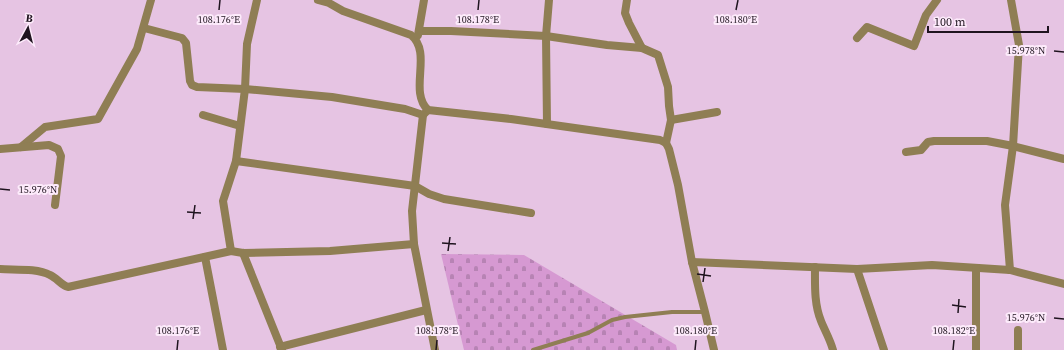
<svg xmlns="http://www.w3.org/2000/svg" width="1064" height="350" viewBox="0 0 1064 350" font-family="'Source Serif 4',serif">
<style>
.cemetery{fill:url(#cemetery-stones)}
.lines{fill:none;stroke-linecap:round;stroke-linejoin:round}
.service{stroke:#8f7e54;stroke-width:4}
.minor{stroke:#8f7e54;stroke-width:8}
.ticks{fill:none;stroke:#1f141f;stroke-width:1.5}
.ticks-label{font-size:10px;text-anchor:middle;fill:#1f141f;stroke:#fdebfb;stroke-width:4;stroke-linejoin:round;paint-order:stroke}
</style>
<defs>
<pattern id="cemetery-stones" width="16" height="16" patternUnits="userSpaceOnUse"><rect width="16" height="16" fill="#d699d2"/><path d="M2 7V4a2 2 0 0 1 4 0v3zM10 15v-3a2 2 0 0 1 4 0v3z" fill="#b783b4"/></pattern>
</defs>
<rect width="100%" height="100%" fill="#e6c4e3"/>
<!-- cemetery -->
<path class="cemetery" d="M441 254 524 255 676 345 677 350H464Z"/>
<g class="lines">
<!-- service -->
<path class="service" d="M533 350 588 333 612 320 625 317 672 312H705"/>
<!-- minor -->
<g class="minor">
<path d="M318 0 329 3 343 11 411 35C433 53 408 91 428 110L511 119 660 140 666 143 669 149 678 185 692 262 705 312 714 350"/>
<path d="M627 0 625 13 629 23 642 48 658 55 668 87 669 106 671 120 666 143"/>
<path d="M144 28 182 38 186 43 190 81 192 85 197 87 245 89 332 97 405 109 423 115 428 110"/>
<path d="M419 31H451L546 36 607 45 642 48"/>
<path d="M418 35 424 0"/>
<path d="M857 38 867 27 914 46 926 15 937 0"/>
<path d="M203 115 240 126"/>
<path d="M423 115 412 211 414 244 435 350"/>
<path d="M671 120 717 112"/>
<path d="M547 124 546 36 549 0"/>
<path d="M21 147 45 127 98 119 137 49 151 0"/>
<path d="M0 149 49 145 58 149 61 156 55 205"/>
<path d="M906 152 921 150 928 142 934 141H987L1013 146 1064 159"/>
<path d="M236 161 415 186 429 194 444 199 531 213"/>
<path d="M231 251 223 201 236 161 245 89 247 44 257 0"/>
<path d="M243 253 282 350"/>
<path d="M205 257 223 350"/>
<path d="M692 262 857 269 932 265 1010 270 1064 284"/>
<path d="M815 267C815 285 814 304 821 321 825 331 830 339 833 350"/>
<path d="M0 269C14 270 37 268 50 275 57 278 61 285 68 287L231 251 243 253 330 251 414 244"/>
<path d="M857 269 884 350"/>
<path d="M976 269V350"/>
<path d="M1010 270 1005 205 1013 146 1019 45 1011 0"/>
<path d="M280 347 426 310"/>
<path d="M1018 350V330"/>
</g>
</g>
<!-- ticks -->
<path class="ticks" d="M219 10 220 0M478 10 479 0M736 10 738 0M1054 51 1064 52M0 189 10 190M187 212 201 213M193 219 195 205M442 243 456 244M448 251 450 237M697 274 711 276M703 282 705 268M952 305 966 307M958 313 959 299M1054 318 1064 319M177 350 178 340M436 350 437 340M695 350 696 340M953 350 954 340"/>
<g class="ticks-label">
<text x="219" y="23">108.176°E</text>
<text x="478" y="23">108.178°E</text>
<text x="736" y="23">108.180°E</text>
<text x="1026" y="54">15.978°N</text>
<text x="38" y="193">15.976°N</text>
<text x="1026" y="321">15.976°N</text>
<text x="178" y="334">108.176°E</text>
<text x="437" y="334">108.178°E</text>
<text x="696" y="334">108.180°E</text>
<text x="954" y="334">108.182°E</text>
</g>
<!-- north arrow -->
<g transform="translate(28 28) rotate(7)" stroke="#fdebfb" stroke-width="3" paint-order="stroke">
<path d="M0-3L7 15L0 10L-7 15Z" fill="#1f141f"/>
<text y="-6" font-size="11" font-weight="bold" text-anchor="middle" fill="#1f141f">B</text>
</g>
<!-- scale -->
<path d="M928 26v6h120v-6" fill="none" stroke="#1f141f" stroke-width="2"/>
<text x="934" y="26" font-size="12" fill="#1f141f" stroke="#fdebfb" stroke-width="3" paint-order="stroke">100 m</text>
</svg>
